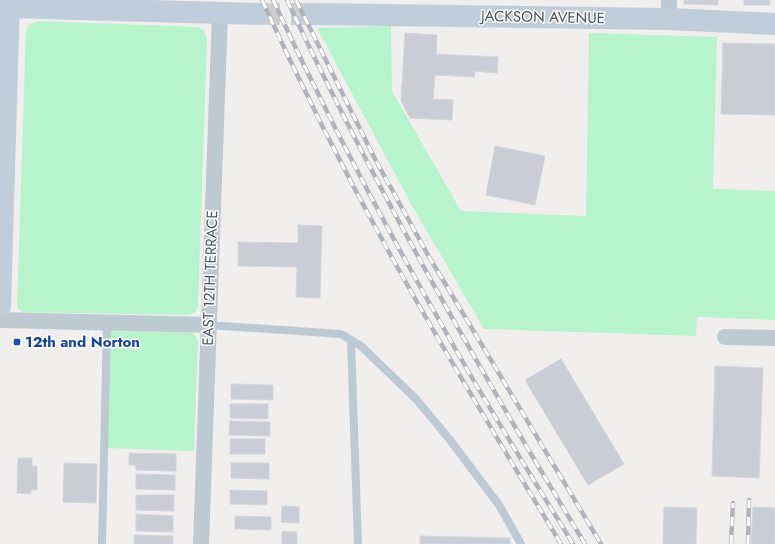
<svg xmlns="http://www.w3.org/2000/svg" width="775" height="544" viewBox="0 0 775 544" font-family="Jost,sans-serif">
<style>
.green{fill:#b7f4cb}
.building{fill:#caced4;stroke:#d2d5db}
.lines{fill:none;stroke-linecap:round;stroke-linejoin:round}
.secondary-tunnel{stroke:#cecfd1;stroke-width:22;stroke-dasharray:22 11;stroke-linecap:butt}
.lane{stroke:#bdcad2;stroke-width:8}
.street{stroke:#bdcad2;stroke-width:16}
.secondary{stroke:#bfceda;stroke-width:22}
.rail-casing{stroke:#b0b4ba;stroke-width:4.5}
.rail{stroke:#fff;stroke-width:3;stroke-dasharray:9;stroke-linecap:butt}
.transit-dot{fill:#1a4fb4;stroke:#fff;stroke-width:1.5}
.labels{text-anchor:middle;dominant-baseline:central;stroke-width:3;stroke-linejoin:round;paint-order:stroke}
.street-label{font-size:15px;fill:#44545e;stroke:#fff}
.transit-label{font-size:15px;font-weight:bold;fill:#164399;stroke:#fff;text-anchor:start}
</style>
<rect width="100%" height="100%" fill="#f1eeee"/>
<!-- green -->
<g class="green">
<path d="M38 21 198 27 204 30 207 40 198 305 196 312 188 315 23 312 17 307 26 30 30 24Z"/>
<path d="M391 26 392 91 461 211 586 216 589 33 717 37 713 189 775 191V320L697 317 696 336 484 329 411 204 317 28Z"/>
<path d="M110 331 192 333 196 336 198 341 194 451 107 448Z"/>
</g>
<!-- building -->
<g class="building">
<path d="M684 0H718V5L684 4Z"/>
<rect x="744" y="0" width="26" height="5"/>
<path d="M405 33 437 35 436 54 498 57 497 73 475 71 474 77 435 75 433 99 453 100 452 120 410 118 401 101Z"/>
<path d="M723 43 775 44V115L721 114Z"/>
<path d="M495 146 545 156 535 205 486 195Z"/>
<path d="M298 225 322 226 320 298 296 297 297 267 238 266V242L298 243Z"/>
<path d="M561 359 624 464 588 485 525 380Z"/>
<path d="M715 366 763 368 759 478 712 476Z"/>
<path d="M231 384 273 385V400L231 399Z"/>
<path d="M230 404H268V419L230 418Z"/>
<path d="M230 421 270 422V436L229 435Z"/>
<rect x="230" y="439" width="35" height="15"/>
<path d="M129 453 176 454V471L136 470V465H129Z"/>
<path d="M18 458H32V466H37V490H31V494L17 493Z"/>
<path d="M64 463 97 464 96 503 63 502Z"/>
<path d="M231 463H269V479L231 478Z"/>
<path d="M136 474 175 475V490L136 489Z"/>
<path d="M230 490 267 491V505L230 504Z"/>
<path d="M136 495H174V511L136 510Z"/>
<path d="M282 506 299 507V523L281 522Z"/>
<path d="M664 507 697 508 696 544H663Z"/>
<path d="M753 507 775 508V544H751Z"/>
<path d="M136 514 173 516V532L136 531Z"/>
<path d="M235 516 271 517V530L235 529Z"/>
<path d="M282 531 297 532V544H282Z"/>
<path d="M134 535 173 536V544H134Z"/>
<path d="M420 536 510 538V544H420Z"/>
</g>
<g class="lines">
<!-- secondary-tunnel -->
<path class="secondary-tunnel" d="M258 14H311"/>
<!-- lane -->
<g class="lane">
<path d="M208 325 341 334 361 346 416 399 450 440 499 505 521 544"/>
<path d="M351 340 358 544"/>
<path d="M102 544 107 323"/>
</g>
<!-- street -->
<g class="street">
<path d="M669 19V0"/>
<path d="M0 320 208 325"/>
<path d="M725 337 775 338"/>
<path d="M201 544 220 12"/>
</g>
<!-- secondary -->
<g class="secondary">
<path d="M8 7 258 14"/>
<path d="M311 14 669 19 775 24"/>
<path d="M0 307 9 0"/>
</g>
<!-- rail casing -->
<g class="rail-casing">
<g id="rail">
<path d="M262 0C301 86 344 171 390 254 444 352 503 448 561 544"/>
<path d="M273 0C325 112 382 221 443 327 484 401 529 472 573 544"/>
<path d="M287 0C375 188 478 367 585 544"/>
<path d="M296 0 375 159 428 255 601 544"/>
<path d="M731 544 733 503"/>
<path d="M748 544 749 500"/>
</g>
</g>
<!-- rail -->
<use href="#rail" class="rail"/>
</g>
<!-- markers -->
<rect class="transit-dot" x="13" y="338" width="8" height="8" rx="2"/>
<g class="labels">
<!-- street labels -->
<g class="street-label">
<text transform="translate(543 17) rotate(1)">JACKSON AVENUE</text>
<text transform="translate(210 278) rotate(-88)">EAST 12TH TERRACE</text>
</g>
<!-- transit labels -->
<g class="transit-label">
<text x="25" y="342">12th and Norton</text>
</g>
</g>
</svg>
